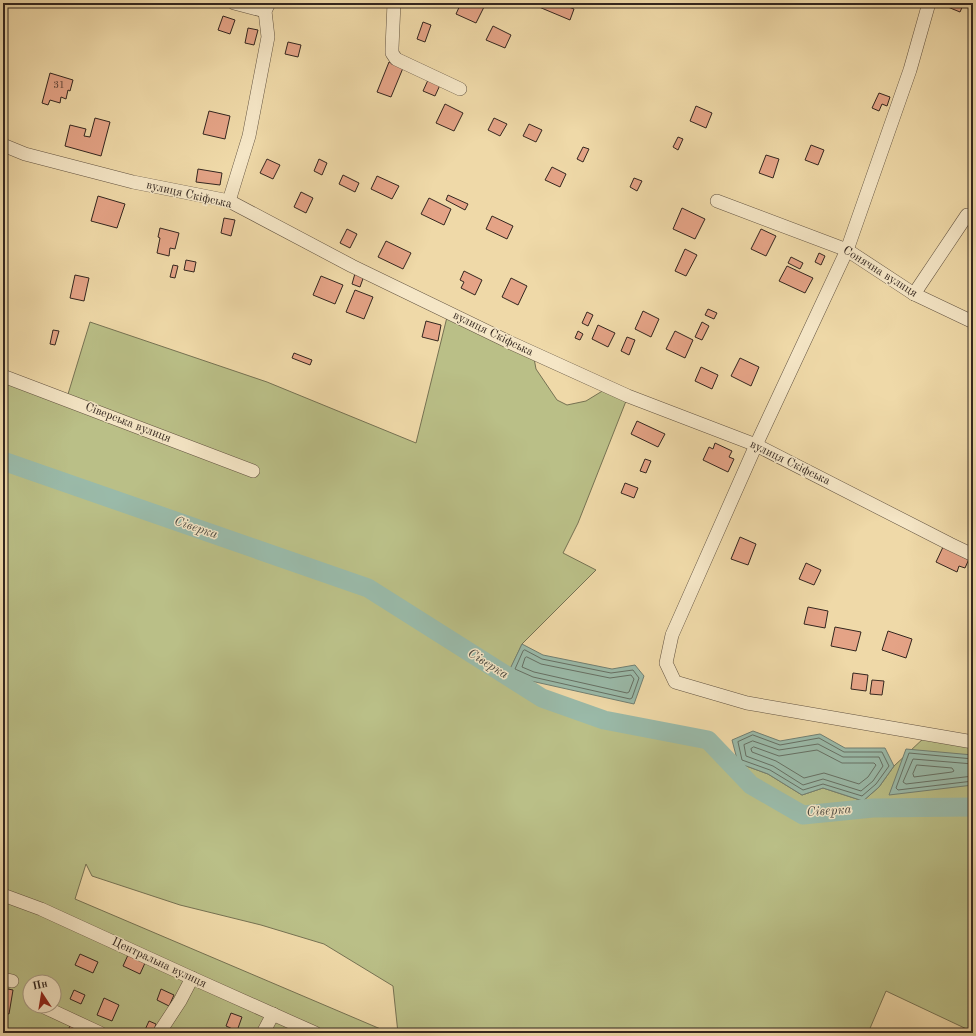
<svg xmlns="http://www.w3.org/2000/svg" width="976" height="1036" viewBox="0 0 976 1036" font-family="'Old Standard TT',serif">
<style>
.green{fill:#babf87;stroke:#767253;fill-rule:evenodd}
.water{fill:#9abaa9;stroke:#717f72}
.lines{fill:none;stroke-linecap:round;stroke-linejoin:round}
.shore{stroke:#667064;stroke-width:1}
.river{stroke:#9abaa9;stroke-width:19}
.building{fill:#e4a386;stroke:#33261f}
.minor-casing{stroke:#625341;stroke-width:14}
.minor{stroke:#f5e6c6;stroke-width:13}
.labels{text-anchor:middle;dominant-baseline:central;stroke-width:3;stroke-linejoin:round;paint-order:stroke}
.number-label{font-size:10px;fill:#5f4539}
.street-label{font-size:12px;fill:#33261f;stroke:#f5e6c6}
.water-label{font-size:13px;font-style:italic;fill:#4d4b42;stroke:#f5e6c6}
</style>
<rect width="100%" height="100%" fill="#efd9a8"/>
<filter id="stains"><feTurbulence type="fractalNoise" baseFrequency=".005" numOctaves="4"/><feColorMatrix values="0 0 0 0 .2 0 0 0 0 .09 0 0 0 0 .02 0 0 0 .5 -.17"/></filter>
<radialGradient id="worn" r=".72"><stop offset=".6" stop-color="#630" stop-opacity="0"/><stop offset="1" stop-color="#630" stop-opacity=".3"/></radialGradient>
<!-- green -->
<path class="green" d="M448 313 533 353 536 369 557 400 567 405 586 401 604 390 628 396 578 523 563 553 596 570 522 644 504 683 542 698 604 720 708 740 738 763 768 774 802 795 823 788 863 801 879 787 894 766 925 737 973 747V1032L886 991 868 1033H398L393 986 324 944 261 925 180 905 92 876 86 864 75 899 390 1033H3V387L7 384 65 404 90 322 267 382 416 443ZM30 982H54V1006H30Z"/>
<!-- water -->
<g class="water">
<path d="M522 644 543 655 612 669 635 665 644 676 634 704 531 681 509 671Z"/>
<path d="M753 731 780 741 820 734 845 748H885L894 766 879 787 863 801 823 788 802 795 768 774 738 763 732 740Z"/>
<path d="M906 749 973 755V785L889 795Z"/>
</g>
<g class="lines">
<!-- shore -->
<g class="shore">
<path d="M525 650 542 659 611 673 633 670 639 678 632 698 630 699 533 677 515 669 523 651Z"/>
<path d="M527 657 541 664 610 678 631 675 634 679 629 692 627 693 534 672 522 667 525 658Z"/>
<path d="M753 735 780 745 819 738 844 752H882L889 766 876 784 862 796 823 784 803 790 770 770 742 760 738 742Z"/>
<path d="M753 741 779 750 818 744 843 757H879L883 766 873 781 861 791 823 779 803 785 773 766 746 756 744 745Z"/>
<path d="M754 747 779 756 817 750 842 763H874L876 765 868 777 859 784 824 773 804 778 776 761 752 752 751 749Z"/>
<path d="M973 759 909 753 896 788 898 790 973 781"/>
<path d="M973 764 913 759 903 782 906 784 973 776"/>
<path d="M917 765 952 768 954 771 952 772 914 777 913 774Z"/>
</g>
<!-- river -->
<path class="river" d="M3 461 368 588 542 698 604 720 708 740 751 785 803 815 873 808 973 807"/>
</g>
<!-- building -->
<g class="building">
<path d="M461 3H486L476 23 456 14Z"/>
<path d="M541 3H558L574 9 570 20 539 7Z"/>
<path d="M938 3H964L960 12Z"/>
<path d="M223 16 235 20 230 34 218 30Z"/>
<path d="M423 22 431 25 425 42 417 39Z"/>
<path d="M493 26 511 35 505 48 486 40Z"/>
<path d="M248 28 258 30 254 45 245 43Z"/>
<path d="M288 42 301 45 298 57 285 54Z"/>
<path d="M389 62 403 68 391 97 377 92Z"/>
<path d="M50 73 73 80 70 91 68 90 66 99 61 97 60 103 50 100 48 105 42 103Z"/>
<path d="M428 80 440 85 435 96 423 91Z"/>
<path d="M879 93 890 97 887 106 882 104 879 111 872 108Z"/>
<path d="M445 104 463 113 454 131 436 123Z"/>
<path d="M696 106 712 113 706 128 690 121Z"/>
<path d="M209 111 230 116 225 139 203 134Z"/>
<path d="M95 118 110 122 101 156 65 146 70 125 86 129 84 136 90 137Z"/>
<path d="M494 118 507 124 500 136 488 130Z"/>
<path d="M529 124 542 130 536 142 523 136Z"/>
<path d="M678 137 683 139 678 150 673 147Z"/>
<path d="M811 145 824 150 818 165 805 160Z"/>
<path d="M583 147 589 149 583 162 577 159Z"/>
<path d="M766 155 779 159 773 178 759 173Z"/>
<path d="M267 159 280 165 273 179 260 173Z"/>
<path d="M319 159 327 163 322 175 314 171Z"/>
<path d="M552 167 566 174 560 187 545 180Z"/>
<path d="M198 169 222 173 220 185 196 182Z"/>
<path d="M343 175 359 183 355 192 339 184Z"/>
<path d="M377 176 399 186 392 199 371 189Z"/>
<path d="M634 178 642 181 637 191 630 187Z"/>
<path d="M301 192 313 198 306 213 294 207Z"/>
<path d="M448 195 468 204 465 210 446 200Z"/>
<path d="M98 196 125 204 117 228 91 221Z"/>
<path d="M429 198 451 209 444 225 421 214Z"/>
<path d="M682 208 705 219 695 239 673 229Z"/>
<path d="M492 216 513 226 507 239 486 229Z"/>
<path d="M224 218 235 220 231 236 221 233Z"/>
<path d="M160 228 179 233 175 249 170 248 169 256 157 253 160 238 158 237Z"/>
<path d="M347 229 357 234 350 248 340 243Z"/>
<path d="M761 229 776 236 766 256 751 249Z"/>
<path d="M386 241 411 253 403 269 378 257Z"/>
<path d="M685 249 697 255 686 276 675 271Z"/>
<path d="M819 253 825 256 821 265 815 262Z"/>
<path d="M791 257 803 263 800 269 788 263Z"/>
<path d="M186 260 196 262 194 272 184 270Z"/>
<path d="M173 265 178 266 175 278 170 277Z"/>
<path d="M787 266 813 278 805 293 779 281Z"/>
<path d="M356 270 365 273 360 287 352 284Z"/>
<path d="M464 271 482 280 475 295 461 288 464 282 460 280Z"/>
<path d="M75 275 89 278 84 301 70 298Z"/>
<path d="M321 276 343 285 335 304 313 295Z"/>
<path d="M511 278 527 286 518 305 502 297Z"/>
<path d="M355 290 373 297 364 319 346 312Z"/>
<path d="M708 309 717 313 714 319 705 315Z"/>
<path d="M643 311 659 319 651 337 635 329Z"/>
<path d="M587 312 593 315 588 326 582 323Z"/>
<path d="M426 321 441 325 438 341 422 337Z"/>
<path d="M702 322 709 326 702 340 695 337Z"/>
<path d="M598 325 615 333 608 347 592 339Z"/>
<path d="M53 330 59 331 55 345 50 344Z"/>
<path d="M578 331 583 334 580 340 575 338Z"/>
<path d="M675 331 693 340 685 358 666 349Z"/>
<path d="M627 337 635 340 629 355 621 351Z"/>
<path d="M294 353 312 360 310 365 292 358Z"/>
<path d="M740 358 759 367 751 386 731 376Z"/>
<path d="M701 367 718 375 712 389 695 381Z"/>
<path d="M637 421 665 434 658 447 631 434Z"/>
<path d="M715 443 732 451 729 457 734 459 728 472 703 460 709 447 713 449Z"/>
<path d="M645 459 651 461 646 473 640 471Z"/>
<path d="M625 483 638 488 634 498 621 493Z"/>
<path d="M740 537 756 544 748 565 731 559Z"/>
<path d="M943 547 969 559 965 568 959 566 957 572 936 562Z"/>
<path d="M806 563 821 570 814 585 799 579Z"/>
<path d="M808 607 828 611 825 628 804 624Z"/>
<path d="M835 627 861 632 856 651 831 646Z"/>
<path d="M888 631 912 639 906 658 882 650Z"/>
<path d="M853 673 868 675 866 691 851 689Z"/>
<path d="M872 680 884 681 882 695 870 694Z"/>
<path d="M80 954 98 962 93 973 75 965Z"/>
<path d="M128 955 145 963 140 974 123 966Z"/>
<path d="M3 988 13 990 9 1014 3 1012Z"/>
<path d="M161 989 174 995 169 1006 157 1000Z"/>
<path d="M74 990 85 995 81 1004 70 999Z"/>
<path d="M104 998 119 1005 112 1021 97 1015Z"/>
<path d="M231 1013 242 1017 237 1031 226 1026Z"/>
<path d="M149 1021 156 1024 153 1033 144 1032Z"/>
<path d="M71 1023 83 1028 81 1033H67Z"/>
</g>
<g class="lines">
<!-- minor casing -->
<g class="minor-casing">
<g id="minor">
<path d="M234 3 265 11"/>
<path d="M394 3 392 48V53L396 59 460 89"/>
<path d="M929 3 910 70 847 250 756 445 672 635 666 663 675 682 747 703 973 742"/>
<path d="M3 145 25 154 133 182 229 201 352 266 509 342 628 396 756 445 950 544 973 555"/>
<path d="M229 201 249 136 268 37 265 11 269 3"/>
<path d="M717 201 847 250 914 294 973 322"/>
<path d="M914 294 967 215H973"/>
<path d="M3 376 253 471"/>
<path d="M3 895 41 909 192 978 315 1033"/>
<path d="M3 979 12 981"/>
<path d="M42 1006 100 1033"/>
<path d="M159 1033 180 1001 192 978"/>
<path d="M263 1033 273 1014"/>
</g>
</g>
<!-- minor -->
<use href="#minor" class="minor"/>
</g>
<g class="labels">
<!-- number labels -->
<g class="number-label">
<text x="59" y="85">31</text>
</g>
<!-- street labels -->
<g class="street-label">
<text transform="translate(189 195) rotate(13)">вулиця Скіфська</text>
<text transform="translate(880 272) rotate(32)">Сонячна вулиця</text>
<text transform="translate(493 334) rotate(26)">вулиця Скіфська</text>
<text transform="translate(128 423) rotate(21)">Сіверська вулиця</text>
<text transform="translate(790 463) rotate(26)">вулиця Скіфська</text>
<text transform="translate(159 963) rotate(25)">Центральна вулиця</text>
</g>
<!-- water labels -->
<g class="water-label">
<text transform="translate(196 528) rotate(19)">Сіверка</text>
<text transform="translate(488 664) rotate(32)">Сіверка</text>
<text transform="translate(829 811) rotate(-4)">Сіверка</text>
</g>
</g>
<!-- margin -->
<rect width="976" height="1036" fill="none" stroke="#efd9a8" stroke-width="16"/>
<rect x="4" y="4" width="968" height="1028" fill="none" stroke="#33261f" stroke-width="2"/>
<rect x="8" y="8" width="960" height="1020" fill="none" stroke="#33261f"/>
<!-- north arrow -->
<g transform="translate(42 994) rotate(348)"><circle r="19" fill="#f5e6c6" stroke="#a79983"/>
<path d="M0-3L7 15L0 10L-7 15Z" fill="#8f2418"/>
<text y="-6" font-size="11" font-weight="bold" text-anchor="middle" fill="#33261f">Пн</text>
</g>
<rect width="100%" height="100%" filter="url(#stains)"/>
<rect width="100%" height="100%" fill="url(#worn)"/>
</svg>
